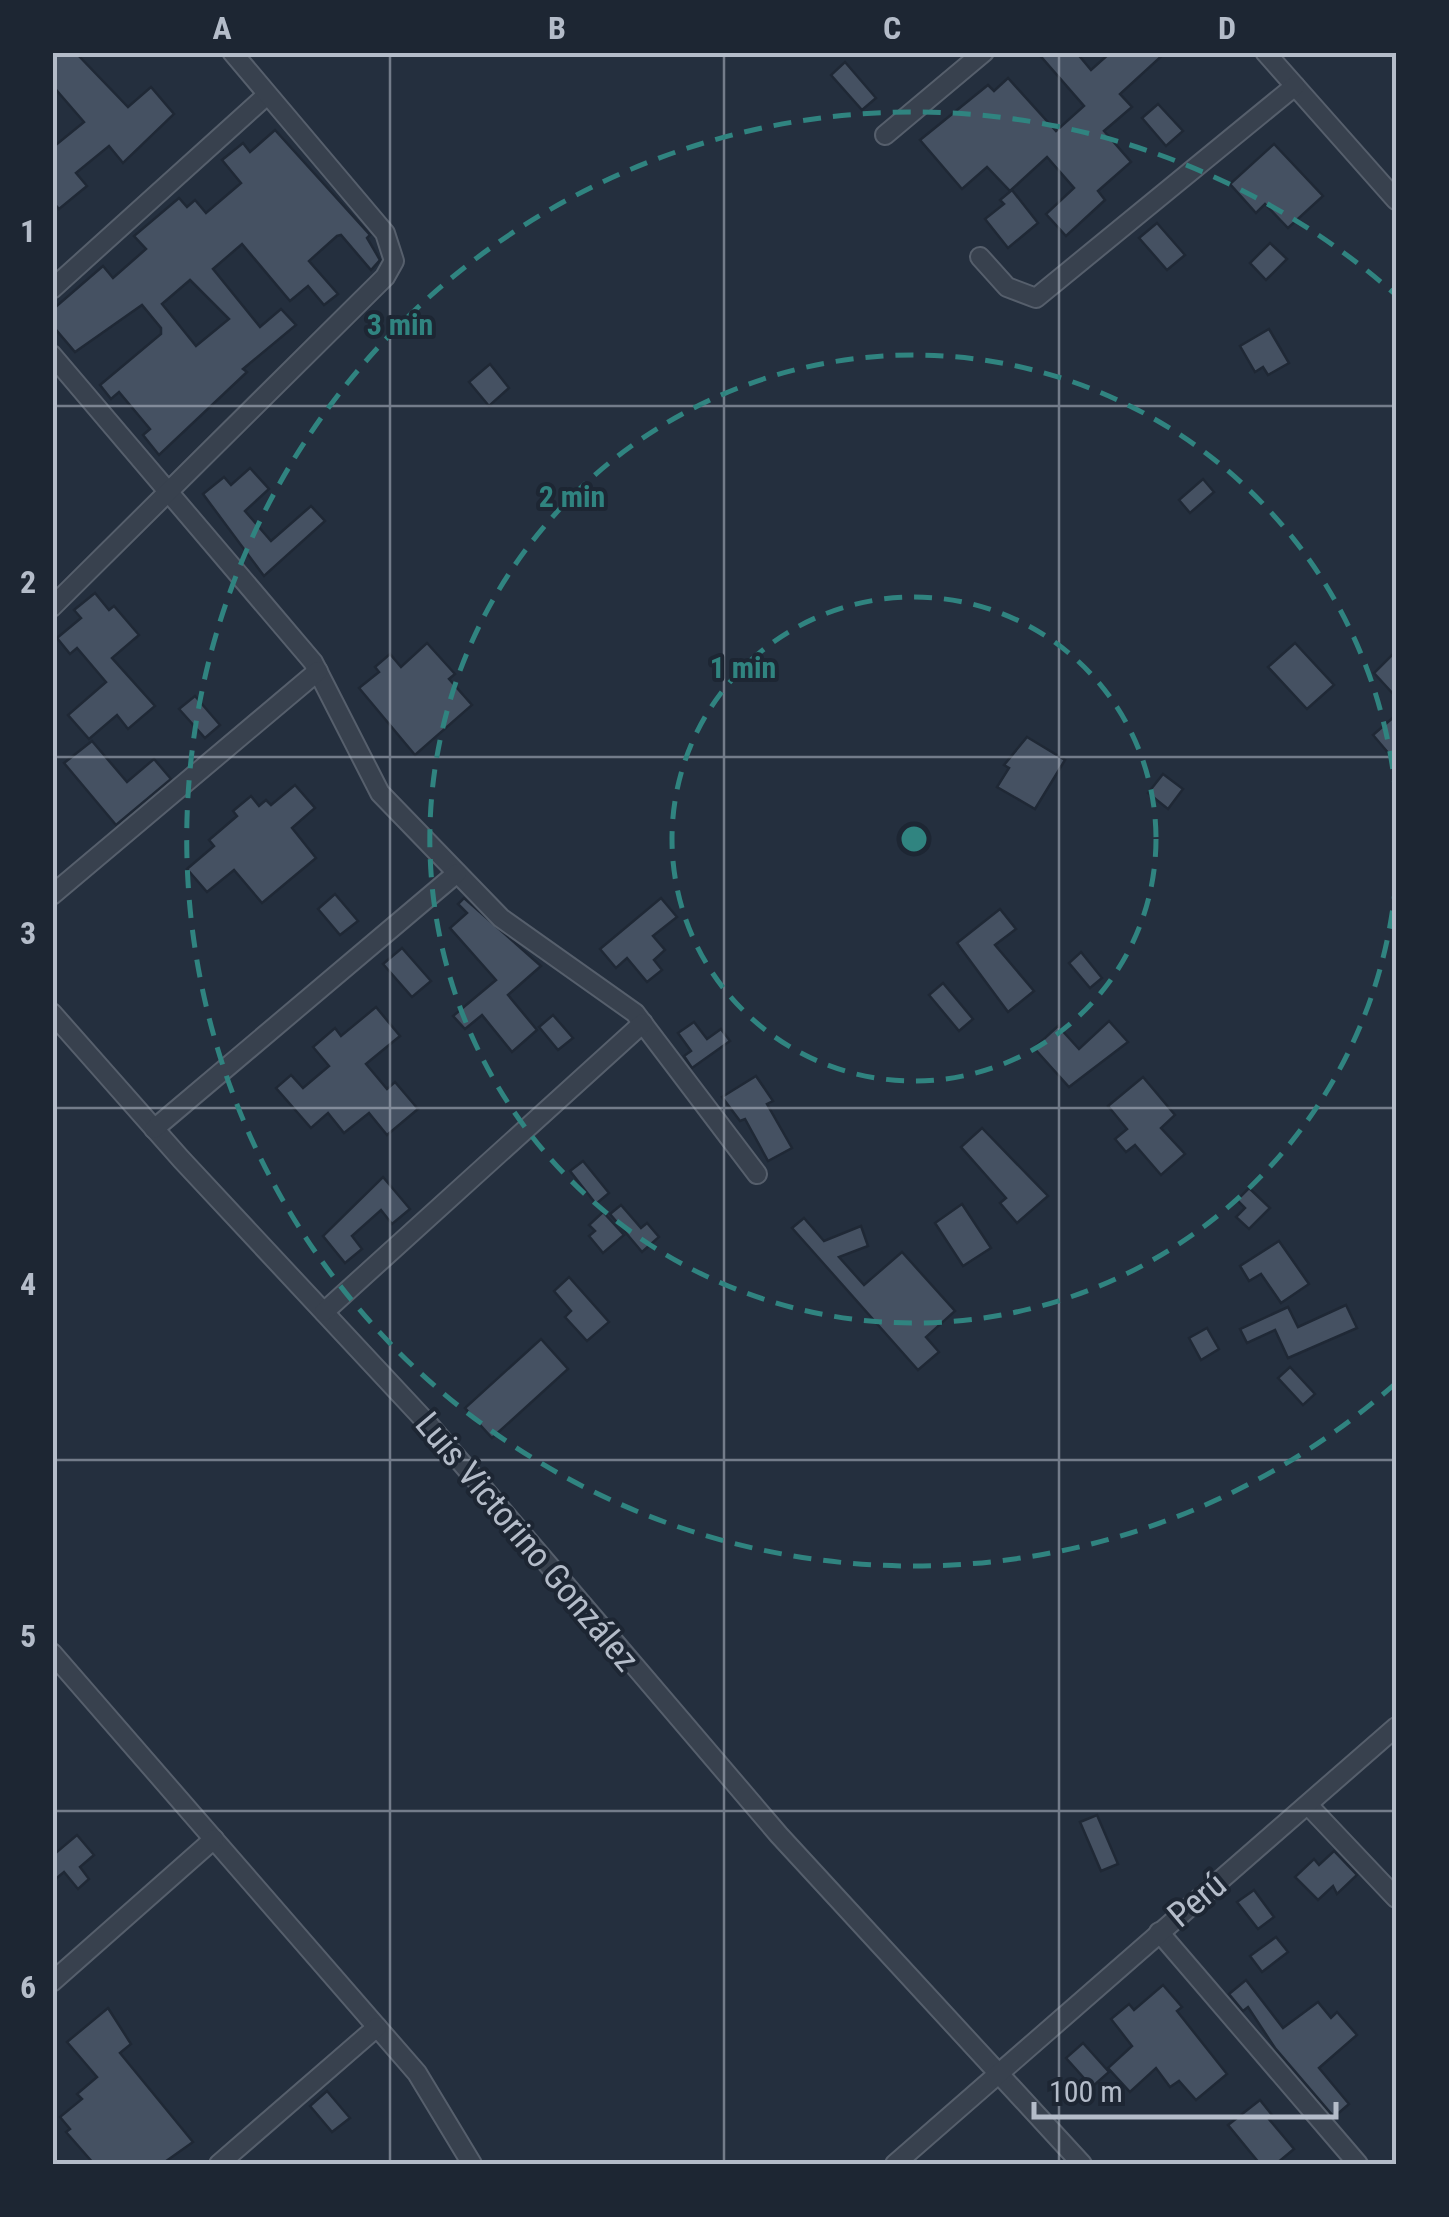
<svg xmlns="http://www.w3.org/2000/svg" width="1449" height="2217" viewBox="0 0 1449 2217" font-family="'Roboto Condensed',sans-serif">
<style>
.building{fill:#455162;stroke:#1f2835;stroke-width:2.5;fill-rule:evenodd}
.lines{fill:none;stroke-linecap:round;stroke-linejoin:round}
.street-casing{stroke:#565f6c;stroke-width:22}
.street{stroke:#38414e;stroke-width:18}
.grid{fill:none;stroke:#b4bcc9;stroke-width:2.5;stroke-opacity:0.55}
.ring{fill:none;stroke:#308480;stroke-width:5;stroke-dasharray:18 12}
.labels{text-anchor:middle;dominant-baseline:central;stroke-width:8;stroke-linejoin:round;paint-order:stroke}
.street-label{font-size:35px;fill:#b4bcc9;stroke:#1d2633}
.centre{fill:#308480;stroke:#1d2633;stroke-width:5}
.ring-label{font-size:30px;text-anchor:middle;font-weight:bold;fill:#308480;stroke:#1d2633;stroke-width:8;stroke-linejoin:round;paint-order:stroke}
.neatline{fill:none;stroke:#b4bcc9;stroke-width:4}
.grid-label{font-size:32px;text-anchor:middle;font-weight:bold;fill:#b4bcc9}
</style>
<rect width="100%" height="100%" fill="#242f3e"/>
<!-- building -->
<g class="building">
<path d="M52 52H75L128 107 151 87 174 114 123 163 109 146 76 173 87 186 59 209 52 201V148L84 122 52 85Z"/>
<path d="M1037 52H1076L1091 70 1111 52H1166L1120 94 1132 107 1104 131 1131 162 1098 191 1105 200 1066 236 1046 214 1074 188 1047 157 1010 191 987 167 962 189 920 140 988 85 994 91 1008 78 1056 131 1084 106Z"/>
<path d="M845 62 876 98 862 110 831 75Z"/>
<path d="M1158 104 1183 131 1166 146 1142 118Z"/>
<path d="M275 130 370 235 367 238 380 260 371 270 341 235 337 236 309 261 338 294 324 305 308 286 290 301 242 244 213 269 260 327 281 309 296 325 243 369 247 372 159 455 143 435 150 429 119 392 111 399 100 385 161 334V328L142 305 75 352 52 325V310L103 266 113 278 146 249 134 236 179 198 187 207 195 200 206 213 241 183 222 160 243 143 250 152ZM190 280 229 319 196 346 162 304Z"/>
<path d="M1274 144 1323 196 1288 228 1265 204 1256 213 1230 184Z"/>
<path d="M1012 190 1038 223 1008 248 985 219 1004 204 1000 200Z"/>
<path d="M1157 223 1185 255 1167 270 1139 238Z"/>
<path d="M1270 243 1287 259 1266 280 1250 263Z"/>
<path d="M1269 329 1289 363 1268 375 1263 367 1255 372 1240 346Z"/>
<path d="M490 364 509 388 489 406 469 382Z"/>
<path d="M250 468 269 489 245 511 271 541 311 506 325 521 264 576 203 494 224 477 231 485Z"/>
<path d="M1203 479 1214 492 1190 513 1179 500Z"/>
<path d="M95 593 109 610 114 606 139 635 112 658 155 706 128 729 117 715 89 739 68 715 106 682 77 648 70 654 57 638 81 618 74 610Z"/>
<path d="M427 643 455 674 449 679 472 705 415 755 359 688 379 672 375 667 390 654 401 667Z"/>
<path d="M1295 643 1334 685 1307 709 1268 667Z"/>
<path d="M1396 651V697L1374 673Z"/>
<path d="M195 696 220 725 205 738 179 709Z"/>
<path d="M1396 715V762L1373 735Z"/>
<path d="M1027 737 1065 760 1035 809 997 787 1009 768 1004 765Z"/>
<path d="M92 741 127 782 154 759 171 779 116 825 64 763Z"/>
<path d="M1163 774 1183 789 1168 809 1148 793Z"/>
<path d="M295 785 315 808 292 828 316 858 262 903 234 870 207 892 187 869 214 846 209 840 237 816 233 811 251 796 259 806 266 800 271 805Z"/>
<path d="M335 894 358 921 340 935 318 909Z"/>
<path d="M464 898 541 966 508 995 537 1030 512 1052 482 1015 465 1029 453 1016 496 980 450 928 467 913 458 904Z"/>
<path d="M661 898 677 917 653 936 665 950 654 960 662 970 647 982 627 958 616 968 600 949Z"/>
<path d="M1000 909 1016 929 995 945 1034 991 1008 1012 957 943Z"/>
<path d="M402 948 431 981 412 997 383 964Z"/>
<path d="M1081 952 1102 978 1090 988 1069 963Z"/>
<path d="M943 983 973 1019 959 1031 929 995Z"/>
<path d="M376 1007 400 1036 366 1064 387 1089 395 1082 418 1109 387 1135 369 1113 344 1133 328 1113 311 1128 276 1088 291 1075 303 1088 329 1066 313 1047 335 1028 341 1036Z"/>
<path d="M553 1015 573 1038 558 1050 539 1027Z"/>
<path d="M1109 1021 1128 1042 1069 1087 1034 1048 1058 1026 1079 1049Z"/>
<path d="M694 1022 707 1039 721 1029 730 1041 692 1068 684 1056 691 1051 678 1033Z"/>
<path d="M756 1076 773 1101 767 1104 792 1148 768 1161 745 1119 740 1121 722 1097Z"/>
<path d="M1143 1077 1175 1115 1161 1128 1185 1154 1161 1175 1135 1145 1126 1152 1115 1139 1127 1129 1108 1106Z"/>
<path d="M982 1128 1048 1196 1017 1223 1000 1203 1006 1198 961 1147Z"/>
<path d="M583 1161 609 1193 596 1204 570 1171Z"/>
<path d="M383 1177 410 1209 392 1224 381 1210 352 1236 362 1249 345 1263 323 1236Z"/>
<path d="M1249 1188 1270 1208 1249 1229 1236 1217 1245 1208 1237 1200Z"/>
<path d="M962 1204 991 1248 963 1266 935 1223Z"/>
<path d="M621 1205 641 1228 647 1223 659 1237 642 1252 610 1214Z"/>
<path d="M603 1212 624 1235 603 1253 589 1236 595 1231 589 1225Z"/>
<path d="M804 1218 824 1241 861 1226 868 1246 839 1257 864 1285 902 1252 955 1311 926 1337 939 1352 918 1370 792 1228Z"/>
<path d="M1279 1241 1309 1284 1281 1303 1261 1274 1249 1281 1240 1266Z"/>
<path d="M569 1277 609 1322 587 1341 565 1317 571 1311 554 1291Z"/>
<path d="M1346 1305 1357 1328 1288 1358 1275 1330 1247 1343 1240 1329 1288 1307 1298 1327Z"/>
<path d="M1207 1328 1219 1349 1201 1360 1189 1338Z"/>
<path d="M541 1339 568 1369 492 1438 465 1408Z"/>
<path d="M1290 1367 1315 1394 1303 1405 1278 1378Z"/>
<path d="M1097 1815 1118 1864 1101 1871 1080 1822Z"/>
<path d="M77 1835 94 1855 80 1867 89 1879 78 1889 64 1872 52 1882V1856Z"/>
<path d="M1334 1851 1357 1875 1337 1894 1333 1886 1318 1900 1295 1877 1314 1859 1319 1865Z"/>
<path d="M1254 1890 1274 1917 1258 1929 1237 1902Z"/>
<path d="M1276 1937 1288 1952 1262 1972 1250 1956Z"/>
<path d="M1246 1980 1283 2028 1318 2002 1331 2018 1337 2012 1357 2035 1319 2068 1349 2104 1334 2117 1275 2048 1248 2007 1243 2011 1229 1994Z"/>
<path d="M1163 1985 1182 2007 1177 2011 1227 2074 1196 2100 1179 2081 1170 2087 1156 2068 1130 2092 1108 2068 1132 2046 1111 2019 1129 2004 1134 2010Z"/>
<path d="M108 2008 131 2044 120 2053 193 2142 162 2164H94L66 2132 70 2129 60 2117 82 2099 77 2094 97 2077 67 2042Z"/>
<path d="M1083 2043 1109 2072 1092 2087 1066 2058Z"/>
<path d="M327 2091 350 2118 332 2132 310 2106Z"/>
<path d="M1260 2100 1272 2115 1268 2118 1294 2149 1276 2164H1260L1228 2125Z"/>
</g>
<g class="lines">
<!-- street casing -->
<g class="street-casing">
<g id="street">
<path d="M1265 52 1396 200"/>
<path d="M885 135 984 52"/>
<path d="M980 257 1007 287 1036 298 1295 86"/>
<path d="M52 289 267 95"/>
<path d="M52 355 313 662 380 793 501 918 635 1013 757 1174"/>
<path d="M52 607 385 277 394 261 385 233 232 52"/>
<path d="M52 895 318 671"/>
<path d="M52 1013 181 1159 430 1426 779 1835 1082 2164"/>
<path d="M154 1129 457 873"/>
<path d="M324 1312 643 1023"/>
<path d="M52 1653 417 2073 472 2164"/>
<path d="M1308 1805 1396 1898"/>
<path d="M1159 1932 1358 2164"/>
<path d="M52 1982 214 1839"/>
<path d="M219 2164 377 2027"/>
<path d="M895 2164 1396 1727"/>
</g>
</g>
<!-- street -->
<use href="#street" class="street"/>
</g>
<!-- grid -->
<path class="grid" d="M390 52V2164M724 52V2164M1059 52V2164M52 406H1396M52 757H1396M52 1108H1396M52 1460H1396M52 1811H1396"/>
<!-- distance rings -->
<g class="ring">
<circle cx="914" cy="839" r="242"/>
<path d="M1396 881A484 484 0 1 1 1396 797"/>
<path d="M1396 1383A727 727 0 1 1 1396 295"/>
</g>
<g class="labels">
<!-- street labels -->
<g class="street-label">
<text transform="translate(527 1542) rotate(50)">Luis Victorino González</text>
<text transform="translate(1197 1900) rotate(-40)">Perú</text>
</g>
</g>
<circle cx="914" cy="839" r="15" class="centre"/>
<g class="ring-label">
<text x="400" y="335">3 min</text>
<text x="572" y="507">2 min</text>
<text x="743" y="678">1 min</text>
</g>
<!-- border -->
<rect width="1449" height="2217" fill="none" stroke="#1d2633" stroke-width="110"/>
<!-- scale -->
<path d="M1034 2102v15h302v-15" fill="none" stroke="#b4bcc9" stroke-width="5"/>
<text x="1049" y="2102" font-size="30" fill="#b4bcc9" stroke="#1d2633" stroke-width="8" paint-order="stroke">100 m</text>
<rect x="55" y="55" width="1339" height="2107" class="neatline"/>
<g class="grid-label">
<text x="222" y="39">A</text>
<text x="557" y="39">B</text>
<text x="892" y="39">C</text>
<text x="1227" y="39">D</text>
<text x="28" y="242">1</text>
<text x="28" y="593">2</text>
<text x="28" y="944">3</text>
<text x="28" y="1295">4</text>
<text x="28" y="1647">5</text>
<text x="28" y="1998">6</text>
</g>
</svg>
